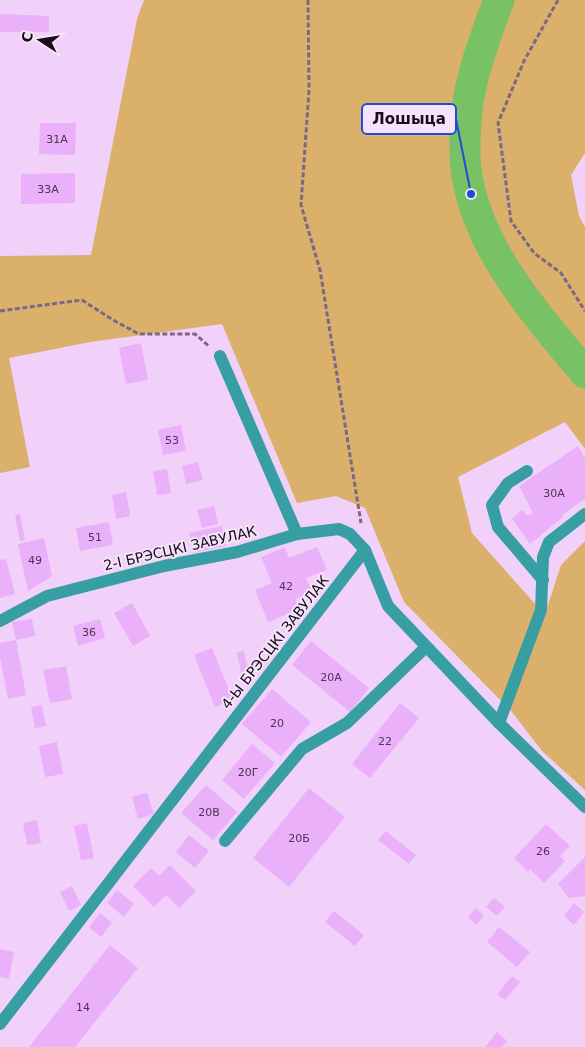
<svg xmlns="http://www.w3.org/2000/svg" width="585" height="1047" viewBox="0 0 585 1047" font-family="'DejaVu Sans',sans-serif">
<style>
.green{fill:#dab06b}
.lines{fill:none;stroke-linecap:round;stroke-linejoin:round}
.river{stroke:#78c164;stroke-width:31}
.building{fill:#eab0f9}
.path{stroke:#7d6784;stroke-width:3;stroke-dasharray:5 2.5;stroke-linecap:butt}
.minor{stroke:#379fa3;stroke-width:12}
.labels{text-anchor:middle;dominant-baseline:central;stroke-width:4;stroke-linejoin:round;paint-order:stroke}
.number-label{font-size:11px;fill:#4c3453}
.street-label{font-size:14px;fill:#180a1c;stroke:#f5e4f9}
.leader{fill:none;stroke:#1d4ed8;stroke-width:2}
.callout-dot{fill:#1d4ed8;stroke:#f5e4f9;stroke-width:2}
.callout{fill:#f5e4f9;stroke:#1d4ed8;stroke-width:2}
.callout-label{font-size:15px;text-anchor:middle;font-weight:bold;fill:#180a1c}
</style>
<rect width="100%" height="100%" fill="#f1d1fa"/>
<!-- green -->
<path class="green" d="M144 0H585V153L571 175 579 216 585 227V449L565 422 458 477 472 533 537 606 546 611 561 565 585 541V790L542 751 512 712 404 602 365 508 336 496 297 503 222 324 90 342 9 358 30 467 0 473V256L91 255 137 19Z"/>
<g class="lines">
<!-- river -->
<path class="river" d="M499 0C486 35 472 71 467 109 465 129 464 150 466 169 476 248 536 314 585 373"/>
</g>
<!-- building -->
<g class="building">
<path d="M0 14 49 16V32H0Z"/>
<path d="M40 123H76L75 155 39 154Z"/>
<path d="M75 173V203L21 204V174Z"/>
<path d="M141 343 148 380 126 384 119 348Z"/>
<path d="M181 425 186 451 163 455 158 430Z"/>
<path d="M578 446 585 458V499L563 514V517L530 544 512 519 522 510 528 516 533 513 519 486Z"/>
<path d="M198 462 203 480 186 484 182 466Z"/>
<path d="M167 469 171 493 157 495 153 471Z"/>
<path d="M126 492 130 516 116 519 112 495Z"/>
<path d="M214 506 218 524 202 528 197 510Z"/>
<path d="M20 514 25 540 20 541 15 515Z"/>
<path d="M109 522 113 545 80 551 76 528Z"/>
<path d="M222 526 226 546 193 553 189 533Z"/>
<path d="M44 538 52 576 28 591 18 544Z"/>
<path d="M285 547 289 558 317 547 327 570 306 578 312 592 295 599 299 609 268 622 255 590 272 583 261 557Z"/>
<path d="M6 559 15 594 0 598V560Z"/>
<path d="M132 603 150 636 133 646 114 613Z"/>
<path d="M32 619 35 636 16 640 26 695 8 699 0 657V643L16 640 12 622Z"/>
<path d="M100 619 105 638 78 646 73 626Z"/>
<path d="M311 641 369 688 350 712 292 665Z"/>
<path d="M212 648 233 700 215 707 194 655Z"/>
<path d="M244 651 248 672 241 673 237 652Z"/>
<path d="M66 666 72 699 50 703 43 670Z"/>
<path d="M272 689 311 722 281 757 242 724Z"/>
<path d="M400 703 419 718 370 778 352 764Z"/>
<path d="M42 705 46 726 35 728 31 707Z"/>
<path d="M57 742 63 774 45 777 39 746Z"/>
<path d="M252 744 275 763 244 799 222 780Z"/>
<path d="M206 785 237 812 213 840 181 813Z"/>
<path d="M309 788 345 817 289 887 253 858Z"/>
<path d="M147 793 154 814 138 819 132 797Z"/>
<path d="M37 820 41 843 27 845 23 823Z"/>
<path d="M87 823 94 858 81 860 74 826Z"/>
<path d="M546 824 570 846 560 856 565 861 544 883 530 869 528 872 514 858Z"/>
<path d="M386 831 416 855 409 864 378 840Z"/>
<path d="M189 835 209 851 195 868 176 852Z"/>
<path d="M585 857V896L569 898 558 884Z"/>
<path d="M170 865 196 891 179 908 166 895 154 907 133 886 151 868 159 876Z"/>
<path d="M72 886 81 905 69 911 60 892Z"/>
<path d="M117 890 134 904 124 917 107 903Z"/>
<path d="M494 898 505 907 497 916 486 907Z"/>
<path d="M574 903 584 912 574 925 564 916Z"/>
<path d="M475 908 484 915 477 925 468 918Z"/>
<path d="M334 911 364 935 355 946 325 922Z"/>
<path d="M100 913 112 923 101 937 89 927Z"/>
<path d="M499 927 530 952 517 967 487 942Z"/>
<path d="M110 945 138 968 75 1047H29Z"/>
<path d="M0 949 14 952 9 979 0 977Z"/>
<path d="M512 976 520 982 505 1000 497 994Z"/>
<path d="M497 1032 507 1041 502 1047H485Z"/>
</g>
<g class="lines">
<!-- path -->
<g class="path">
<path d="M308 0 309 90 301 205 320 270 361 523"/>
<path d="M558 0 524 61 498 123 511 221 534 253 561 273 585 311"/>
<path d="M0 311 82 300 113 320 139 334H195L210 347"/>
</g>
<!-- minor -->
<g class="minor">
<path d="M220 356 297 534"/>
<path d="M527 471 508 483 492 505 498 527 543 580"/>
<path d="M0 621 47 596 164 566 237 552 297 534 339 529 350 534 365 550"/>
<path d="M499 723 541 610 543 557 549 542 585 514"/>
<path d="M225 841 302 749 347 723 426 647"/>
<path d="M0 1024 365 550 388 606 499 723 585 807"/>
</g>
</g>
<g class="labels">
<!-- number labels -->
<g class="number-label">
<text x="57" y="139">31А</text>
<text x="48" y="189">33А</text>
<text x="172" y="440">53</text>
<text x="554" y="493">30А</text>
<text x="95" y="537">51</text>
<text x="35" y="560">49</text>
<text x="286" y="586">42</text>
<text x="89" y="632">36</text>
<text x="331" y="677">20А</text>
<text x="277" y="723">20</text>
<text x="385" y="741">22</text>
<text x="248" y="772">20Г</text>
<text x="209" y="812">20В</text>
<text x="299" y="838">20Б</text>
<text x="543" y="851">26</text>
<text x="83" y="1007">14</text>
</g>
<!-- street labels -->
<g class="street-label">
<text transform="translate(180 548) rotate(-13)">2-І БРЭСЦКІ ЗАВУЛАК</text>
<text transform="translate(275 642) rotate(-52)">4-Ы БРЭСЦКІ ЗАВУЛАК</text>
</g>
</g>
<!-- callouts -->
<path class="leader" d="M471 194L456 119"/>
<circle class="callout-dot" cx="471" cy="194" r="5"/>
<rect class="callout" x="362" y="104" width="94" height="30" rx="5"/>
<g class="callout-label">
<text x="409" y="124">Лошыца</text>
</g>
<!-- north arrow -->
<g transform="translate(40 40) rotate(282)" stroke="#f5e4f9" stroke-width="4" paint-order="stroke">
<path d="M0-4L9 19L0 12L-9 19Z" fill="#180a1c"/>
<text y="-8" font-size="14" font-weight="bold" text-anchor="middle" fill="#180a1c">С</text>
</g>
</svg>
